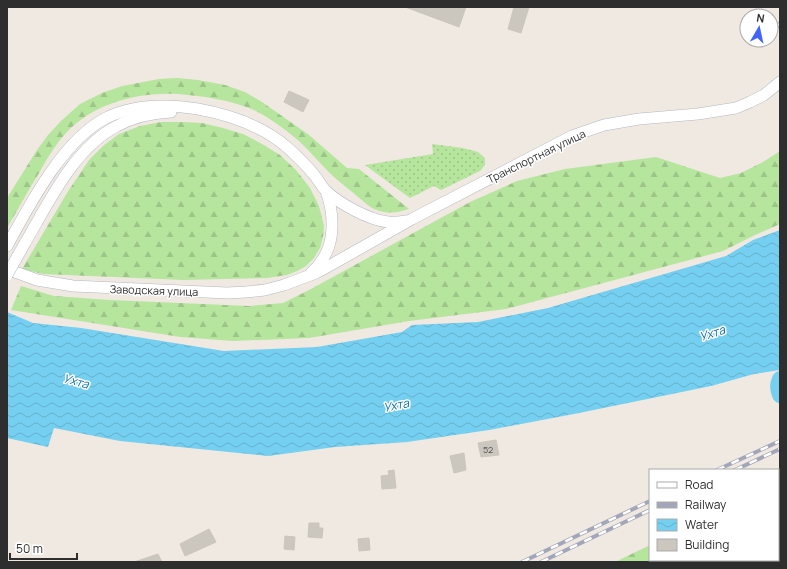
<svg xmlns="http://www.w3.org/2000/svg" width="787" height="569" viewBox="0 0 787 569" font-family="Manrope,sans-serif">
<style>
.grass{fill:url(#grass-dots)}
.forest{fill:url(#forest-firs)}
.water{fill:url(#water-waves)}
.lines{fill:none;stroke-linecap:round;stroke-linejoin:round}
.river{stroke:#75cff0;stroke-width:16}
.building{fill:#cbc7bf;stroke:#cbc5ba}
.tertiary-casing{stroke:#b4b7c1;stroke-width:12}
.tertiary{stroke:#fff;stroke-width:11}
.rail-casing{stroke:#a3a6b8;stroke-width:4}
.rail{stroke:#fff;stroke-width:2.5;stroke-dasharray:8;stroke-linecap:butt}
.tertiary-bridge-casing{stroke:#b4b7c1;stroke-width:12;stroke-linecap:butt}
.tertiary-bridge{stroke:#fff;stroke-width:11}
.labels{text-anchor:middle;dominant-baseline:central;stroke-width:3;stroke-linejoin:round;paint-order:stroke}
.number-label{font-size:9px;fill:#555452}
.street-label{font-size:11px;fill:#2e2e2e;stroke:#fff}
.water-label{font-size:12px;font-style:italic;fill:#0d6fa3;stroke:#fff}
</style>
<defs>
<pattern id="grass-dots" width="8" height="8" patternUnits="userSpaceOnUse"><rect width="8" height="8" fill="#b6e59e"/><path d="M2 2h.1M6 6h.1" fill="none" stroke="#9dc588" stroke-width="1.8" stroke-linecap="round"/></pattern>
<pattern id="forest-firs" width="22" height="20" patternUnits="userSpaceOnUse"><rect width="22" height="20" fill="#b6e59e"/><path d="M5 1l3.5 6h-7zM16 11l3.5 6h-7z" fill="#9dc588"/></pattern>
<pattern id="water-waves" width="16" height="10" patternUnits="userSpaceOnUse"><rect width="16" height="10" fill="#75cff0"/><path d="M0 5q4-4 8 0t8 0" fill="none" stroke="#66b2ce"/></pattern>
</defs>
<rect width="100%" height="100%" fill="#efe9e1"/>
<!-- grass -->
<path class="grass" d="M432 144 463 148 478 152 485 158V165L480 171 441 190 434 186 410 198 365 165 433 154Z"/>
<!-- forest -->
<g class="forest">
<path d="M177 78 198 80 225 85 245 92 262 102 309 135 347 168 359 169 409 209C400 212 390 214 380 211 371 209 364 202 357 196 350 190 342 184 334 177 320 164 308 148 293 136 282 127 269 118 256 111 236 101 202 96 179 94 139 92 95 102 66 133 55 145 47 159 39 173 28 191 18 209 7 228V198L37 150 48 135 61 121 80 104 102 93 122 86 159 79Z"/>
<path d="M161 122H182L202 123 223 128 243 134 262 144 280 155 296 170 310 188 319 206 324 226 323 237 320 248 314 258 306 266 297 271 287 275 267 278 184 280 43 274 22 269 67 193 89 160 103 146 119 134 140 126Z"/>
<path d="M780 151V224L753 236 723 251 506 309 409 321 309 338 233 341 180 337 11 310 21 286 54 296 110 300 249 306 283 303 311 289 470 202 517 181 565 169 656 157 720 178 741 173 763 162Z"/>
<path d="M780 483V526L778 531V484Z"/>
<path d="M650 545V560H757L754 562H615Z"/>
</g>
<!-- water -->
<path class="water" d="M780 230V370L754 374 711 386 579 413 489 430 407 442 335 447 268 456 120 441 54 428 48 447 7 438V312L33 323 81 328 224 351 317 347 402 332 412 325 478 322 548 308 726 256 753 240Z"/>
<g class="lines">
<!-- river -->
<g class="river">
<path d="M780 379C777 385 778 389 780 395"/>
<path d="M778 515 780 513"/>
<path d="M693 562 697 560"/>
</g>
</g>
<!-- building -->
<g class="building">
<path d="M405 7H466L459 27Z"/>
<path d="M514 7H529L521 33 508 29Z"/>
<path d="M289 91 309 100 303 112 284 102Z"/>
<path d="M496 440 499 455 481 457 478 443Z"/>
<path d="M464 453 466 470 454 473 450 456Z"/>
<path d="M394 470 396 488 382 489 381 476 389 475 388 471Z"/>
<path d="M309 523H319V528H323L322 538 308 537Z"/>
<path d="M209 529 216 542 185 556 180 544Z"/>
<path d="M285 536 295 537 294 550 284 549Z"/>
<path d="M369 538 370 550 359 551 358 539Z"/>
<path d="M158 554 162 562H134Z"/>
</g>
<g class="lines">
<!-- tertiary casing -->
<g class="tertiary-casing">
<g id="tertiary">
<path d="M25 243C49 202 74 148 117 126 133 117 153 113 171 112"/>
<path d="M7 246C30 204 63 140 106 118 134 104 167 104 198 109 231 115 263 126 288 148 298 157 307 166 315 176 319 181 322 187 326 191 340 204 369 220 388 222 394 223 400 222 406 221"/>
<path d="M7 269 37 280 73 286 227 293 246 292 265 290 284 285 316 273 329 266 412 219 572 136 604 125 639 119 698 114 736 108 750 102 764 95 780 82"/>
<path d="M312 272C315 269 318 266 320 263 336 243 334 213 326 191"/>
</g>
</g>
<!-- tertiary -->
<use href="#tertiary" class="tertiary"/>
<!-- rail casing -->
<g class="rail-casing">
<g id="rail">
<path d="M779 26 780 23"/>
<path d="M717 470 780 441"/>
<path d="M735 470 780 449"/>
<path d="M522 562 650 501"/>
<path d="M541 562 650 510"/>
</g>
</g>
<!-- rail -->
<use href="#rail" class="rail"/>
<!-- tertiary-bridge casing -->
<g class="tertiary-bridge-casing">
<path id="tertiary-bridge" d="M7 275 25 243"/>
</g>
<!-- tertiary-bridge -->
<use href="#tertiary-bridge" class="tertiary-bridge"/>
</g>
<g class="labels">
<!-- number labels -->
<g class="number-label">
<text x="488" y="449">52</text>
</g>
<!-- street labels -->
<g class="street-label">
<text transform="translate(536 156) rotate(-26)">Транспортная улица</text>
<text transform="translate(154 290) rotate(2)">Заводская улица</text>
</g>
<!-- water labels -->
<g class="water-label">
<text transform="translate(712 333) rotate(-18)">Ухта</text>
<text transform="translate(76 381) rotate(15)">Ухта</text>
<text transform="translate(396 405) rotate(-11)">Ухта</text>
</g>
</g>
<!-- border -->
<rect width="787" height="569" fill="none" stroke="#2e2e2e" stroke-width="16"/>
<!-- legend -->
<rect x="649" y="469" width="130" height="92" fill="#ffffff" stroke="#ababab"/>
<rect x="657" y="482" width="20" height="6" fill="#ffffff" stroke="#ababab"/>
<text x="685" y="489" font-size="12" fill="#2e2e2e">Road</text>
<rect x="657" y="502" width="20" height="6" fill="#a3a6b8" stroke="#ababab"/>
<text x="685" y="509" font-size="12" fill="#2e2e2e">Railway</text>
<rect x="657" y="519" width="20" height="12" fill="url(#water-waves)" stroke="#ababab"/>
<text x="685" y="529" font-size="12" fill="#2e2e2e">Water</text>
<rect x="657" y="539" width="20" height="12" fill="#cbc7bf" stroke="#ababab"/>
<text x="685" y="549" font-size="12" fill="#2e2e2e">Building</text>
<!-- north arrow -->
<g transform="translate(759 28) rotate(9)"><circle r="19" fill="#ffffff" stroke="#ababab"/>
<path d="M0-3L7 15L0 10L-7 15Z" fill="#4264fb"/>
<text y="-6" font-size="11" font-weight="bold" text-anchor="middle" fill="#2e2e2e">N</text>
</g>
<!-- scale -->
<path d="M10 553v6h67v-6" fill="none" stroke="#2e2e2e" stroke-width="2"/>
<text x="16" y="553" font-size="12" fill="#2e2e2e" stroke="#ffffff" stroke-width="3" paint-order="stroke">50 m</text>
</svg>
